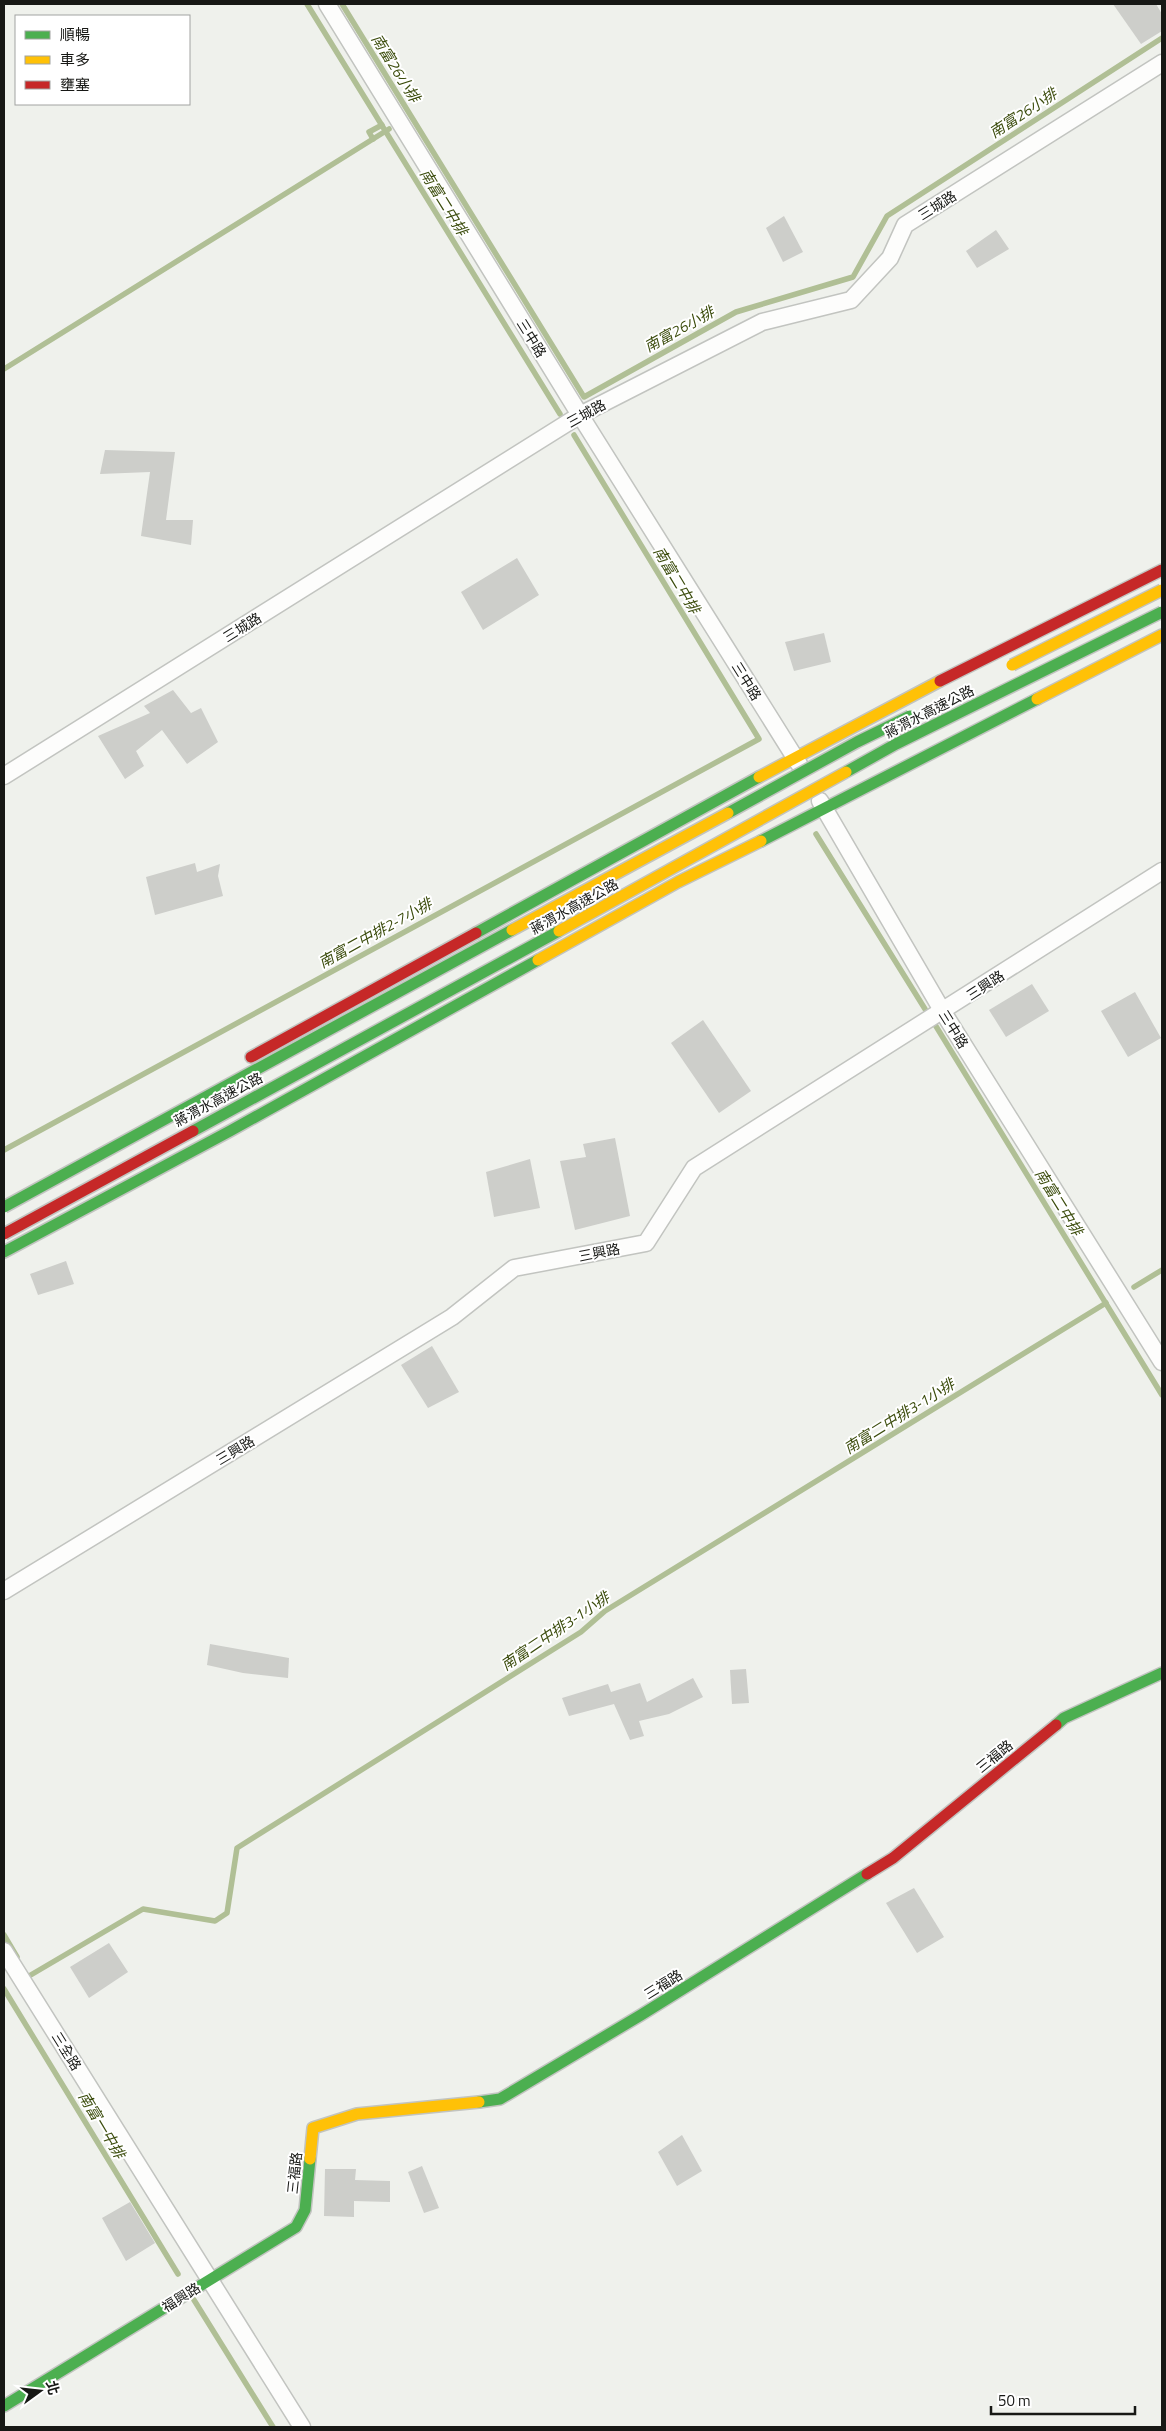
<svg xmlns="http://www.w3.org/2000/svg" width="1166" height="2431" viewBox="0 0 1166 2431" font-family="'Titillium Web','Noto Sans TC',sans-serif">
<style>
.lines{fill:none;stroke-linecap:round;stroke-linejoin:round}
.stream{stroke:#b0bf95;stroke-width:5.5}
.building{fill:#cdceca}
.street-casing{stroke:#c2c4c0;stroke-width:19}
.fast-casing{stroke:#c2c4c0;stroke-width:14}
.slow-casing{stroke:#c2c4c0;stroke-width:14}
.jam-casing{stroke:#c2c4c0;stroke-width:14}
.street{stroke:#fdfdfc;stroke-width:16}
.fast{stroke:#4caf50;stroke-width:11}
.slow{stroke:#ffc107;stroke-width:11}
.jam{stroke:#c62828;stroke-width:11}
.fast-bridge-casing{stroke:#c2c4c0;stroke-width:14;stroke-linecap:butt}
.slow-bridge-casing{stroke:#c2c4c0;stroke-width:14;stroke-linecap:butt}
.jam-bridge-casing{stroke:#c2c4c0;stroke-width:14;stroke-linecap:butt}
.fast-bridge{stroke:#4caf50;stroke-width:11}
.slow-bridge{stroke:#ffc107;stroke-width:11}
.jam-bridge{stroke:#c62828;stroke-width:11}
.labels{text-anchor:middle;dominant-baseline:central;stroke-width:4;stroke-linejoin:round;paint-order:stroke}
.street-label{font-size:14px;fill:#171815;stroke:#fff}
.water-label{font-size:15px;font-style:italic;fill:#3b4c0c;stroke:#fff}
</style>
<rect width="100%" height="100%" fill="#eff1ec"/>
<g class="lines">
<!-- stream -->
<g class="stream">
<path d="M307 4 560 414"/>
<path d="M342 4 584 397 736 312 853 277 887 216 1162 38"/>
<path d="M373 139 369 132 382 125"/>
<path d="M4 369 389 129"/>
<path d="M816 834 925 1009"/>
<path d="M934 1023 1162 1395"/>
<path d="M4 1150 759 739 574 435"/>
<path d="M1134 1287 1162 1270"/>
<path d="M4 1935 17 1957"/>
<path d="M29 1976 143 1909 215 1921 227 1913 237 1848 581 1632 605 1611 1106 1303"/>
<path d="M4 1989 178 2274"/>
<path d="M194 2300 273 2427"/>
</g>
</g>
<!-- building -->
<g class="building">
<path d="M1113 4H1156L1162 14V31L1141 44Z"/>
<path d="M784 216 803 252 783 262 766 228Z"/>
<path d="M996 230 1009 249 977 268 966 251Z"/>
<path d="M105 450 175 452 166 520H193L191 545 141 536 150 472 100 474Z"/>
<path d="M517 558 539 595 483 630 461 592Z"/>
<path d="M824 633 831 662 794 671 785 642Z"/>
<path d="M173 690 191 713 201 708 218 742 187 764 162 730 136 751 144 766 125 779 98 736 150 713 144 706Z"/>
<path d="M195 863 197 872 220 864 218 876 223 896 155 915 146 877Z"/>
<path d="M1032 984 1049 1011 1006 1037 989 1010Z"/>
<path d="M1135 992 1161 1038 1128 1057 1101 1011Z"/>
<path d="M703 1020 751 1091 719 1113 671 1043Z"/>
<path d="M615 1138 630 1216 575 1230 560 1161 586 1157 583 1144Z"/>
<path d="M530 1159 540 1208 494 1217 486 1172Z"/>
<path d="M66 1261 74 1284 38 1295 30 1274Z"/>
<path d="M432 1346 459 1392 428 1408 401 1365Z"/>
<path d="M210 1644 289 1658 288 1678 243 1673 207 1665Z"/>
<path d="M746 1669 749 1703 732 1704 730 1670Z"/>
<path d="M693 1678 703 1697 669 1714 639 1721 644 1736 630 1740 614 1704 569 1716 562 1698 608 1684 611 1692 640 1683 647 1702Z"/>
<path d="M914 1888 944 1937 917 1953 886 1903Z"/>
<path d="M109 1943 128 1972 89 1998 70 1967Z"/>
<path d="M682 2135 702 2171 677 2186 658 2152Z"/>
<path d="M422 2166 439 2208 424 2213 408 2172Z"/>
<path d="M325 2169H356L355 2180 390 2181V2202L354 2201V2217L324 2216Z"/>
<path d="M130 2202 155 2243 126 2261 102 2218Z"/>
</g>
<g class="lines">
<!-- street casing -->
<g class="street-casing">
<g id="street">
<path d="M327 4 580 415 799 764"/>
<path d="M4 776 580 415 762 322 851 300 890 258 905 225 1162 63"/>
<path d="M820 801 943 1012 1162 1362"/>
<path d="M4 1591 452 1317 514 1268 646 1243 694 1168 1162 871"/>
<path d="M4 1951 302 2427"/>
</g>
</g>
<!-- fast casing -->
<g class="fast-casing">
<g id="fast">
<path d="M761 841 1037 699"/>
<path d="M476 933 759 777"/>
<path d="M4 1252 230 1131 538 960"/>
<path d="M1056 1725 1064 1718 1162 1673"/>
<path d="M479 2102 500 2099 641 2015 867 1874"/>
<path d="M4 2406 296 2227 305 2210 310 2159"/>
</g>
</g>
<!-- slow casing -->
<g class="slow-casing">
<g id="slow">
<path d="M1037 699 1162 635"/>
<path d="M759 777 940 681"/>
<path d="M538 960 678 882 761 841"/>
<path d="M310 2159 313 2128 357 2114 479 2102"/>
</g>
</g>
<!-- jam casing -->
<g class="jam-casing">
<g id="jam">
<path d="M940 681 1162 570"/>
<path d="M251 1057 476 933"/>
<path d="M867 1874 893 1858 1056 1725"/>
</g>
</g>
<!-- street -->
<use href="#street" class="street"/>
<!-- fast -->
<use href="#fast" class="fast"/>
<!-- slow -->
<use href="#slow" class="slow"/>
<!-- jam -->
<use href="#jam" class="jam"/>
<!-- fast-bridge casing -->
<g class="fast-bridge-casing">
<g id="fast-bridge">
<path d="M846 772 896 744 1162 612"/>
<path d="M728 813 857 742 910 716"/>
<path d="M193 1131 559 931"/>
<path d="M4 1207 512 930"/>
</g>
</g>
<!-- slow-bridge casing -->
<g class="slow-bridge-casing">
<g id="slow-bridge">
<path d="M1012 665 1162 590"/>
<path d="M512 930 728 813"/>
<path d="M559 931 846 772"/>
</g>
</g>
<!-- jam-bridge casing -->
<g class="jam-bridge-casing">
<path id="jam-bridge" d="M4 1234 193 1131"/>
</g>
<!-- fast-bridge -->
<use href="#fast-bridge" class="fast-bridge"/>
<!-- slow-bridge -->
<use href="#slow-bridge" class="slow-bridge"/>
<!-- jam-bridge -->
<use href="#jam-bridge" class="jam-bridge"/>
</g>
<g class="labels">
<!-- street labels -->
<g class="street-label">
<text transform="translate(937 205) rotate(-32)">三城路</text>
<text transform="translate(532 338) rotate(58)">三中路</text>
<text transform="translate(586 413) rotate(-29)">三城路</text>
<text transform="translate(242 627) rotate(-32)">三城路</text>
<text transform="translate(747 681) rotate(58)">三中路</text>
<text transform="translate(929 711) rotate(-27)">蔣渭水高速公路</text>
<text transform="translate(574 906) rotate(-29)">蔣渭水高速公路</text>
<text transform="translate(985 985) rotate(-33)">三興路</text>
<text transform="translate(954 1029) rotate(58)">三中路</text>
<text transform="translate(218 1099) rotate(-28)">蔣渭水高速公路</text>
<text transform="translate(599 1252) rotate(-11)">三興路</text>
<text transform="translate(235 1450) rotate(-31)">三興路</text>
<text transform="translate(994 1756) rotate(-39)">三福路</text>
<text transform="translate(663 1984) rotate(-32)">三福路</text>
<text transform="translate(67 2051) rotate(58)">三全路</text>
<text transform="translate(294 2173) rotate(-84)">三福路</text>
<text transform="translate(181 2297) rotate(-32)">福興路</text>
</g>
<!-- water labels -->
<g class="water-label">
<text transform="translate(396 68) rotate(58)">南富26小排</text>
<text transform="translate(1023 113) rotate(-33)">南富26小排</text>
<text transform="translate(444 202) rotate(58)">南富二中排</text>
<text transform="translate(679 329) rotate(-29)">南富26小排</text>
<text transform="translate(677 580) rotate(59)">南富二中排</text>
<text transform="translate(375 933) rotate(-29)">南富二中排2-7小排</text>
<text transform="translate(1059 1202) rotate(58)">南富二中排</text>
<text transform="translate(899 1416) rotate(-32)">南富二中排3-1小排</text>
<text transform="translate(555 1631) rotate(-34)">南富二中排3-1小排</text>
<text transform="translate(102 2125) rotate(59)">南富一中排</text>
</g>
</g>
<!-- border -->
<rect width="1166" height="2431" fill="none" stroke="#171815" stroke-width="10"/>
<!-- legend -->
<rect x="15" y="15" width="175" height="90" fill="#ffffff" stroke="#a2a3a1"/>
<rect x="25" y="31" width="25" height="8" fill="#4caf50" stroke="#a2a3a1"/>
<text x="60" y="40" font-size="15" fill="#171815">順暢</text>
<rect x="25" y="56" width="25" height="8" fill="#ffc107" stroke="#a2a3a1"/>
<text x="60" y="65" font-size="15" fill="#171815">車多</text>
<rect x="25" y="81" width="25" height="8" fill="#c62828" stroke="#a2a3a1"/>
<text x="60" y="90" font-size="15" fill="#171815">壅塞</text>
<!-- north arrow -->
<g transform="translate(40 2391) rotate(75)" stroke="#ffffff" stroke-width="4" paint-order="stroke">
<path d="M0-4L9 19L0 12L-9 19Z" fill="#171815"/>
<text y="-8" font-size="14" font-weight="bold" text-anchor="middle" fill="#171815">北</text>
</g>
<!-- scale -->
<path d="M991 2406v8h144v-8" fill="none" stroke="#171815" stroke-width="2.5"/>
<text x="998" y="2406" font-size="15" fill="#171815" stroke="#ffffff" stroke-width="4" paint-order="stroke">50 m</text>
</svg>
